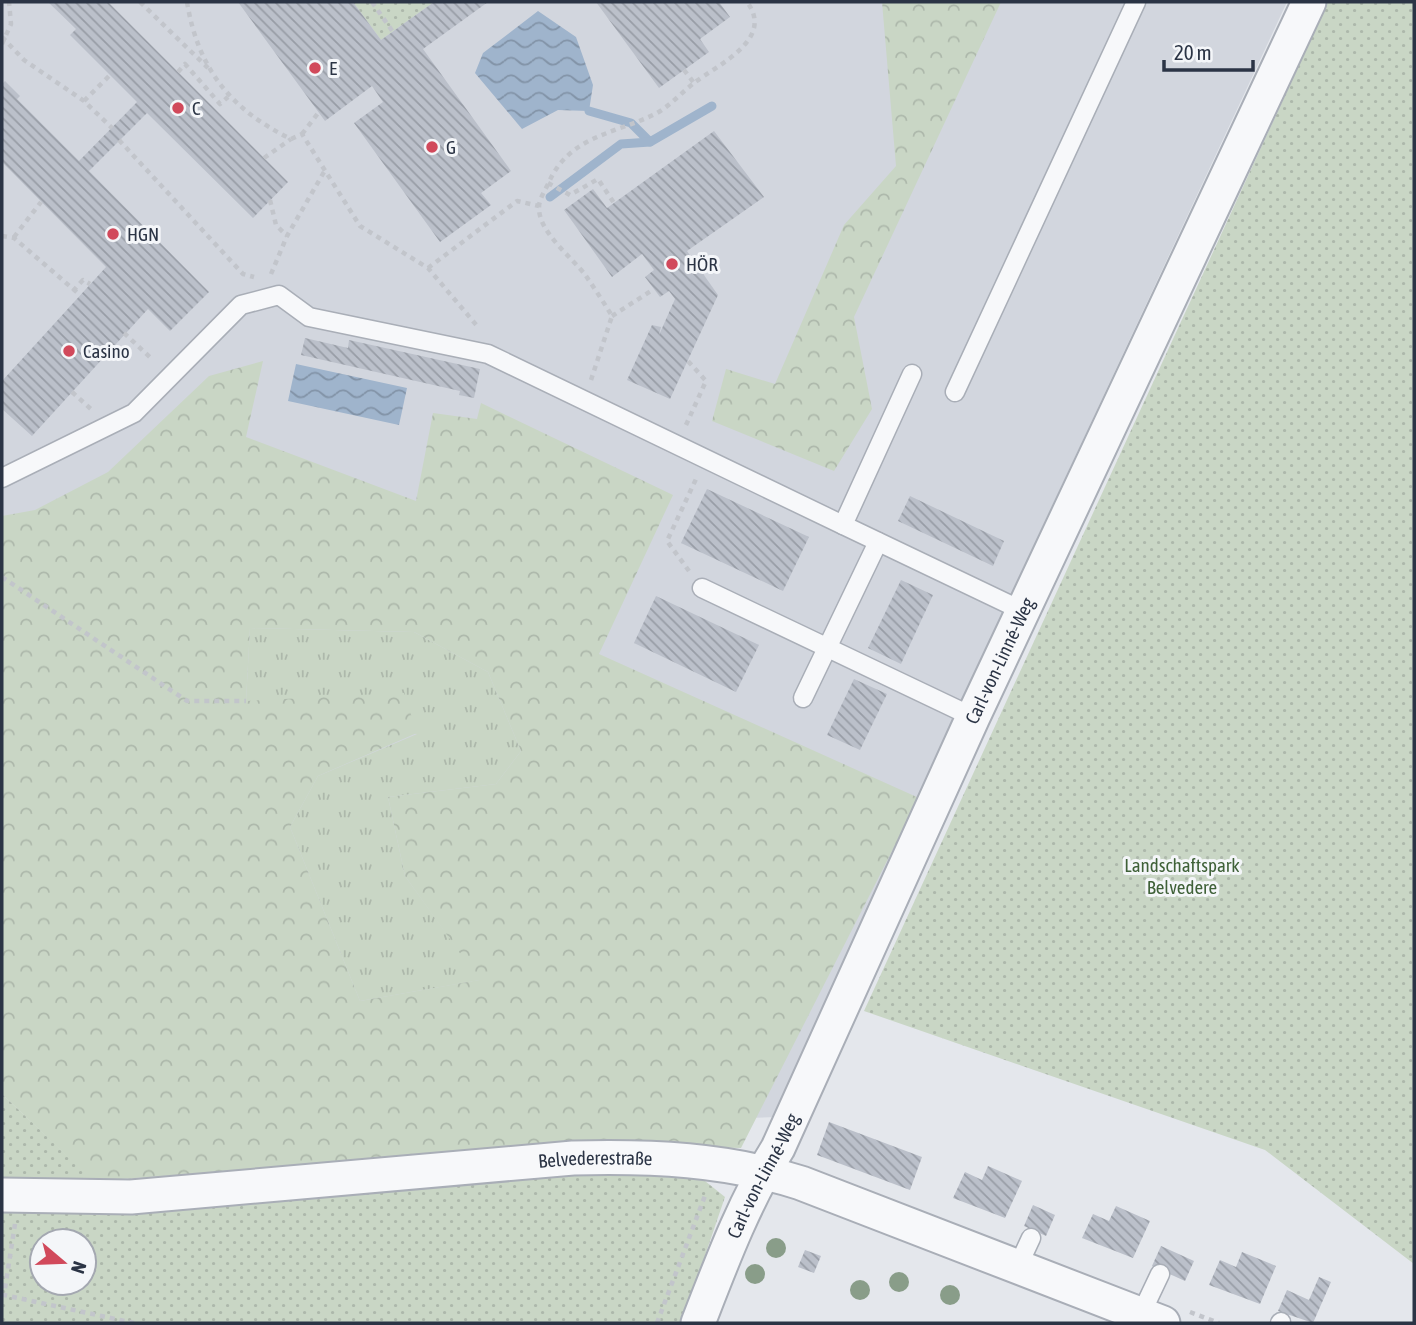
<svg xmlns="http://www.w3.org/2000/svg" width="1416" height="1325" viewBox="0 0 1416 1325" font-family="'Asap Condensed',sans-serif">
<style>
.built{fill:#d2d6de}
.grass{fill:url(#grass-tufts)}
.forest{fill:url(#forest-crowns);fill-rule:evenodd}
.park{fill:url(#park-dots);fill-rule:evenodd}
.water{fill:url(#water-waves)}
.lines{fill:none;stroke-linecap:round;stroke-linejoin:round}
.stream{stroke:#9fb4cc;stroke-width:9}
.building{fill:url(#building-back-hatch)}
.lane-casing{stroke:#a9aeb7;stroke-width:21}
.street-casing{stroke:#a9aeb7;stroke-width:37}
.path{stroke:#c2c5cb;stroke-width:4.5;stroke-dasharray:5 5;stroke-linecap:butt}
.lane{stroke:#f7f8fa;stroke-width:18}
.street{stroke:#f7f8fa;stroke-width:33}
.tree{fill:#899d89}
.poi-dot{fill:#d1495b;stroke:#f4f6f9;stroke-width:2.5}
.labels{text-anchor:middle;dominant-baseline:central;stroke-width:6;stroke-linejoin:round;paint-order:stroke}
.poi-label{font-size:19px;fill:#2b3445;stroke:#f4f6f9;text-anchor:start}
.street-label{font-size:19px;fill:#2b3445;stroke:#f4f6f9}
.park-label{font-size:19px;fill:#3f6138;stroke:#f4f6f9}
</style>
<defs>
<pattern id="grass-tufts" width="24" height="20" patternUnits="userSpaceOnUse" patternTransform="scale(1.75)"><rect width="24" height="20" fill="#c9d6c5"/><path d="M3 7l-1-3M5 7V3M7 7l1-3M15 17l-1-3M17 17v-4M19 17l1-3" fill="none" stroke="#adb8ab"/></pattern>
<pattern id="forest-crowns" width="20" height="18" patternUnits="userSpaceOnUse" patternTransform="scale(1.75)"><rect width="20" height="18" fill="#c9d6c5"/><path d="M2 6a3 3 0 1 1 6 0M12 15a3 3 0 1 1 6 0" fill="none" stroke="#adb8ab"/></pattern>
<pattern id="park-dots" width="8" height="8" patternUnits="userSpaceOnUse" patternTransform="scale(1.75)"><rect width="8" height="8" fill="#c9d6c5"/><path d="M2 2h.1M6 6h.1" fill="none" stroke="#adb8ab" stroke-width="1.8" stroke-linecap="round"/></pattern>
<pattern id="water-waves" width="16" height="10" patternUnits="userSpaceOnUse" patternTransform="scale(1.75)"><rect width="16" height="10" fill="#9fb4cc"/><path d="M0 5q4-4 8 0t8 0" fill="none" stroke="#8293a7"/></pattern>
<pattern id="building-back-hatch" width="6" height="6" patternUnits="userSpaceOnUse" patternTransform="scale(1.75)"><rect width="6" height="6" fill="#bbc0ca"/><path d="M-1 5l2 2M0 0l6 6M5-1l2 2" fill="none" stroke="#989da6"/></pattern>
</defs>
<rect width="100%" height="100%" fill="#e4e7ec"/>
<!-- built -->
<path class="built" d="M2 2H1287L1040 532 923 799 777 1117 539 1124 2 1066Z"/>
<!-- grass -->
<path class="grass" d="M250 628 414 632 488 672 521 751 496 784 388 797 405 876 480 980 360 1001 290 827 318 776 417 734 246 701Z"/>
<!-- forest -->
<g class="forest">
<path d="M882 2H1001L854 317 872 409 834 471 712 421 726 369 775 384 844 225 896 166Z"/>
<path d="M263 361 246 437 416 501 433 413 477 419 481 403 673 495 599 654 919 798 741 1148 606 1145 93 1181 2 1094V516L35 510 108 472 209 376ZM250 628 414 632 488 672 521 751 496 784 388 797 405 876 479 980 360 1001 290 827 318 776 417 733 404 693 246 701Z"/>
</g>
<!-- park -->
<g class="park">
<path d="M353 2H434L381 40Z"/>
<path d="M1328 2H1414V1264L1265 1150 864 1011Z"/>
<path d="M2 1094 94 1181 606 1145 695 1173 725 1197 682 1323H2ZM42 1241H84V1283H42Z"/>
</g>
<!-- water -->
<g class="water">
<path d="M538 11 576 37 593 85 589 111 558 110 522 129 475 73 483 53Z"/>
<path d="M296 364 407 388 399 425 288 401Z"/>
</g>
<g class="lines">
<!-- stream -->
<g class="stream">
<path d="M589 111 631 123 650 142 712 106"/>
<path d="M550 197 621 144 650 142"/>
</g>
</g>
<!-- building -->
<g class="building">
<path d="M48 2H108L288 182 253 218 147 113 89 171 209 292 170 331 148 309 32 436 2 409V381L106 267 2 162V84L5 81 20 96 17 99 79 161 137 102 70 35 76 29Z"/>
<path d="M238 2H353L381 40 434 2H488L423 49 511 171 481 193 491 205 440 242 354 123 383 102 372 86 325 121Z"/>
<path d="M596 2H719L730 17 700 39 709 52 659 88Z"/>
<path d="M714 131 764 197 687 251 718 295 670 399 627 380 652 325 661 327 659 335 675 299 669 291 660 297 645 277 654 270 642 254 612 277 564 210 593 189 607 208Z"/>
<path d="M305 338 348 348 349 340 480 369 474 398 459 395 460 391 301 355Z"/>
<path d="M707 489 809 537 783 591 681 543Z"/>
<path d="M910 496 1004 541 993 566 898 521Z"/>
<path d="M901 580 933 595 901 664 868 648Z"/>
<path d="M656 596 759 645 736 692 634 643Z"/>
<path d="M854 679 887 694 860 750 827 735Z"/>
<path d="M829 1122 922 1157 910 1190 817 1155Z"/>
<path d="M988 1166 1022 1181 1005 1218 953 1198 965 1172 982 1180Z"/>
<path d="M1033 1205 1055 1215 1046 1236 1024 1226Z"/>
<path d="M1116 1206 1150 1221 1133 1258 1082 1238 1093 1214 1109 1221Z"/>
<path d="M1161 1246 1194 1261 1185 1281 1152 1266Z"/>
<path d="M805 1250 821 1256 814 1273 798 1267Z"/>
<path d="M1242 1252 1276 1266 1260 1304 1209 1285 1220 1260 1236 1267Z"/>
<path d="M1319 1277 1331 1282 1313 1323 1278 1311 1287 1290 1309 1300Z"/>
</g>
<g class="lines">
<!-- lane casing -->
<g class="lane-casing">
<g id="lane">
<path d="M912 374 843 525 1023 611"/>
<path d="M955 392 1136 2"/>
<path d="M2 478 134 413 241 305 279 295 309 317 488 354 843 525"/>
<path d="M702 588 973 717"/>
<path d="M803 698 878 542"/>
<path d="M1018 1266 1031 1238"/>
<path d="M1141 1314 1160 1274"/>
<path d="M1280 1323 1281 1322"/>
</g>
</g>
<!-- street casing -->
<g class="street-casing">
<g id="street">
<path id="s1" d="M2 1195 131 1197 573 1158C651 1156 726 1159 801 1183L1163 1323"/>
<path id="s2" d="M698 1323C721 1264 744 1202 778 1148L973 717 1309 2"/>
</g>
</g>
<!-- path -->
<g class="path">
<path d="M140 2 208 68"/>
<path d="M187 2C198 69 231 110 291 139L302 134 360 226 428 268 478 327"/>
<path d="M372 2 393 32"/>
<path d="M2 37 24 60 84 101 112 128"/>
<path d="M2 44 11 24 9 2"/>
<path d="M684 70 694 83"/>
<path d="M178 72 185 64 220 104 228 97"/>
<path d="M84 101 110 75"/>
<path d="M302 134 319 112"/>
<path d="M119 140 243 274 254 277"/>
<path d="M264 158 291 139"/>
<path d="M548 183 570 195 598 179 614 203"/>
<path d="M270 200 276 225 287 236"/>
<path d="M2 236 14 238 80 295"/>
<path d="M14 237 41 202"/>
<path d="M428 268 517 201 539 206"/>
<path d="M271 274 287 236 324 172"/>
<path d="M73 291 83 280 90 284"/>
<path d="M612 316 654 289"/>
<path d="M124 333 153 360"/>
<path d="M591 380 612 316C604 303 595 289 586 276 572 257 538 232 539 207 539 199 546 189 549 182 570 135 616 134 657 113 671 105 682 92 694 83 719 64 775 39 747 2"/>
<path d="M72 392 92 410"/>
<path d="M686 425 706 381 688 361"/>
<path d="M689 571 667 541 696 479"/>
<path d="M2 577 187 701H246"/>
<path d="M15 1224 4 1295 134 1323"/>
<path d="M1190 1312 1219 1323"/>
<path d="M657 1323 706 1193"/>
</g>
<!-- lane -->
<use href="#lane" class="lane"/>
<!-- street -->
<use href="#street" class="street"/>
</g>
<!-- trees -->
<g class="tree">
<circle cx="776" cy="1248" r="10"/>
<circle cx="755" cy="1274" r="10"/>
<circle cx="899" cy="1282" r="10"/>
<circle cx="860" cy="1290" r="10"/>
<circle cx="950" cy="1295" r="10"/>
</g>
<!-- markers -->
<g class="poi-dot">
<circle cx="315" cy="68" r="7"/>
<circle cx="178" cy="108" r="7"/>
<circle cx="432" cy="147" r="7"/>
<circle cx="113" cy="234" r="7"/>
<circle cx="672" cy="264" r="7"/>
<circle cx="69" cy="351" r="7"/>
</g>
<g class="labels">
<!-- poi labels -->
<g class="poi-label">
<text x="329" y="68">E</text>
<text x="192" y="108">C</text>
<text x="446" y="147">G</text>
<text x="127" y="234">HGN</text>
<text x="686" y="264">HÖR</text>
<text x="83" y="351">Casino</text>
</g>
<!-- street labels -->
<g class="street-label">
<text stroke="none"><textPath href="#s2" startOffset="728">Carl-von-Linné-Weg</textPath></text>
<text stroke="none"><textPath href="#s1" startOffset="595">Belvederestraße</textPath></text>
<text stroke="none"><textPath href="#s2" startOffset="161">Carl-von-Linné-Weg</textPath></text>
</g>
<!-- park labels -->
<g class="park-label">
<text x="1182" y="865">Landschaftspark<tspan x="1182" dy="22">Belvedere</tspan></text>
</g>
</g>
<!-- border -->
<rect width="1416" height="1325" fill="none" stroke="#2b3445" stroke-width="7"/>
<!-- north arrow -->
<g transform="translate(63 1262) rotate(109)"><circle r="33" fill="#f4f6f9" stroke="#a4a8b1" stroke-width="2"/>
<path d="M0-5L12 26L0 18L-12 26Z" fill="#d1495b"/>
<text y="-10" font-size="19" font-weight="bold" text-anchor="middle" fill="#2b3445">N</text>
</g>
<!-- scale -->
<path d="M1164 60v10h89v-10" fill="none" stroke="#2b3445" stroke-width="3.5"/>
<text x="1174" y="60" font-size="21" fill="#2b3445" stroke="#f4f6f9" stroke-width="5" paint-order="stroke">20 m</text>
</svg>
